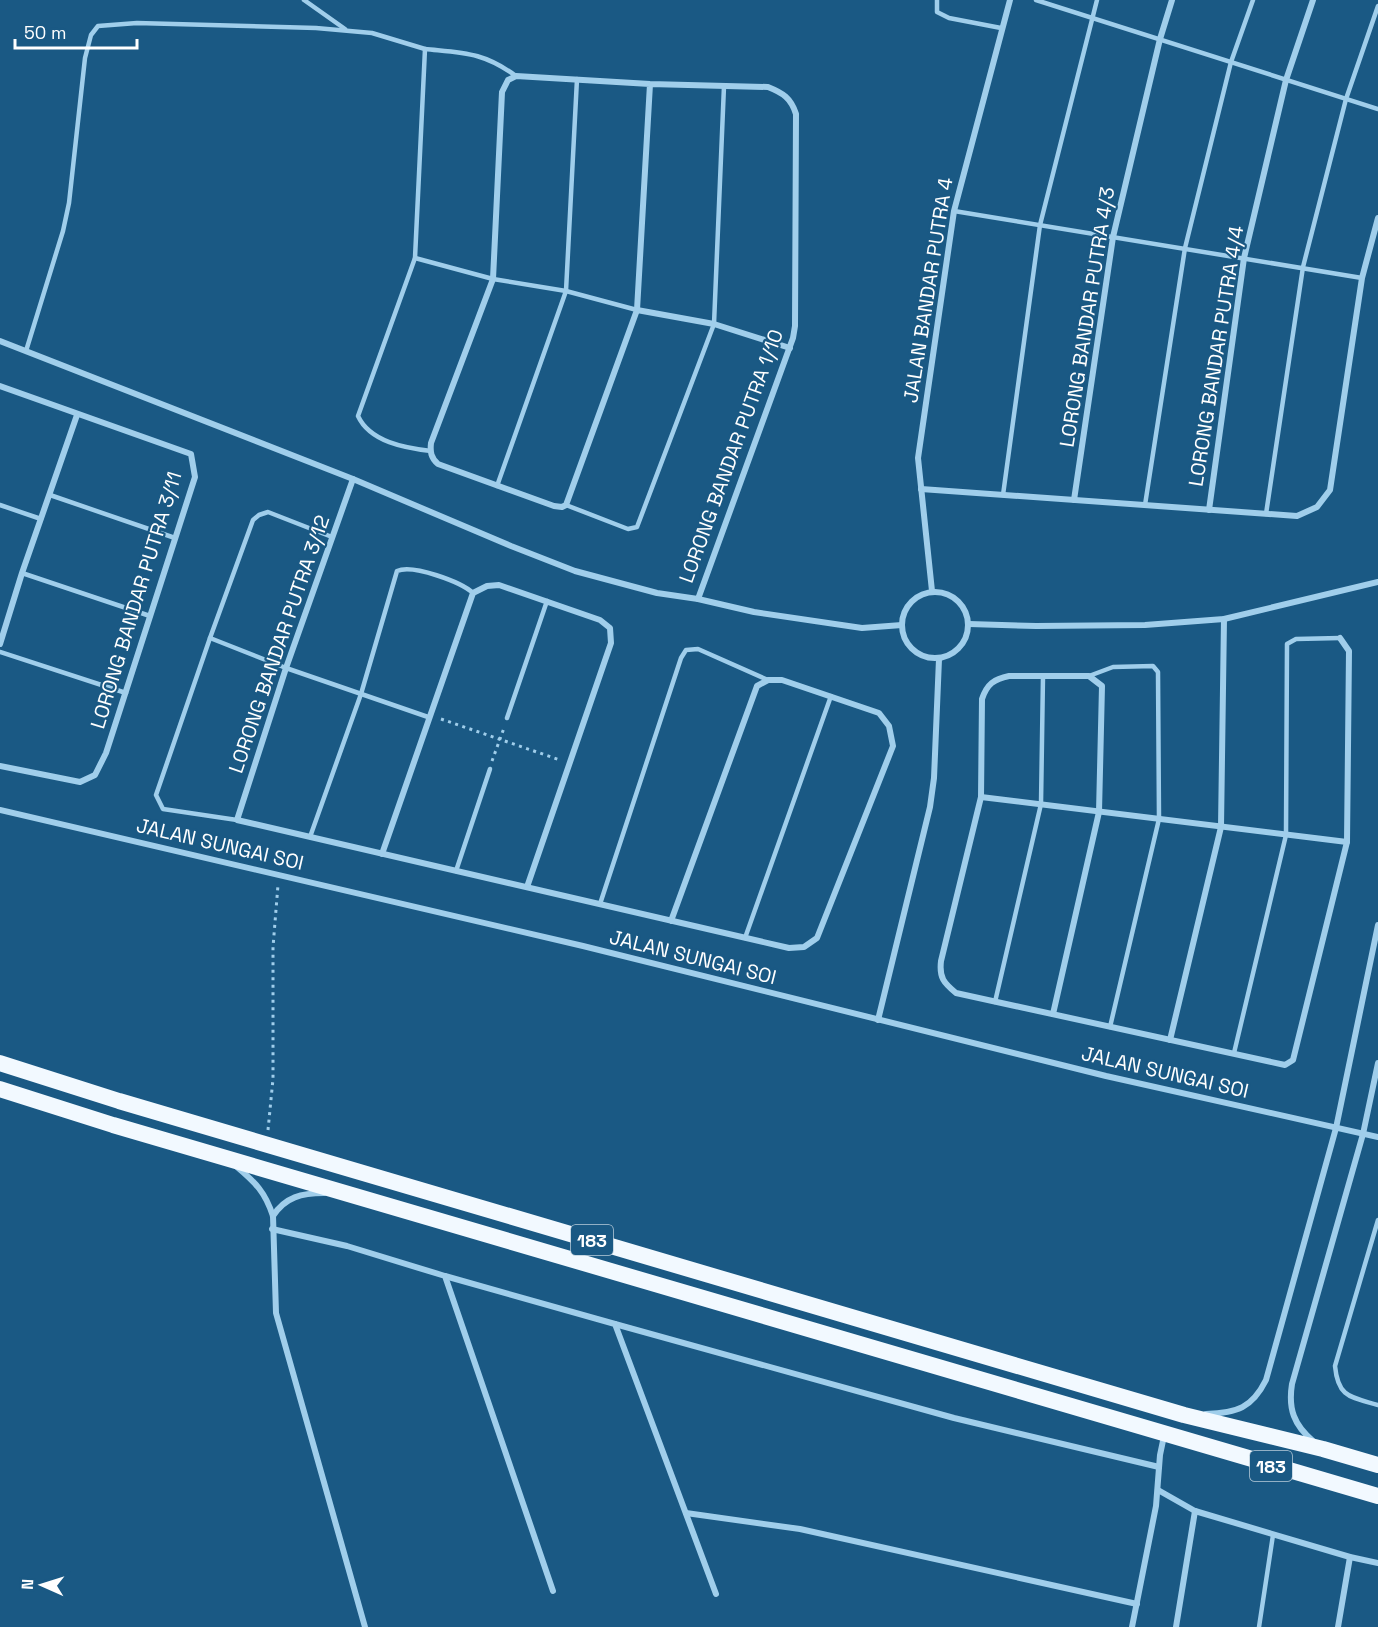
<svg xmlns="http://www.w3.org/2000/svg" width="1378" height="1627" viewBox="0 0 1378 1627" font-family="'Space Grotesk',sans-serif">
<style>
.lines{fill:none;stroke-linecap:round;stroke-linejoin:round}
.path{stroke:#a0ceeb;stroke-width:3;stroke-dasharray:3 4.5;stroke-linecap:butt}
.service{stroke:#a0ceeb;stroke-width:4.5}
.minor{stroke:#a0ceeb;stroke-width:6}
.trunk{stroke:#f2f9ff;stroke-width:16}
.labels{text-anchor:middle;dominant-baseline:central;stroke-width:4.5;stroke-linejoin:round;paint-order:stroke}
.shield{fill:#1a5984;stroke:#bacdda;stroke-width:1.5}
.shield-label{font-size:18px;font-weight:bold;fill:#fff}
.street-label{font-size:20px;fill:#fff;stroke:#1a5984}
</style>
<rect width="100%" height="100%" fill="#1a5984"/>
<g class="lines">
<!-- path -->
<g class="path">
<path d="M441 719 560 760"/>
<path d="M492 761 504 728"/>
<path d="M268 1130 273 1079V947L278 885"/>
</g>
<!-- service -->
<g class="service">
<path d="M304 0 345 29"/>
<path d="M937 0V12L949 18 1001 28"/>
<path d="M1036 0 1378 109"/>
<path d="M954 211 1362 278"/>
<path d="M415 258 493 279 566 291 637 310"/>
<path d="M26 351 63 231 69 203 85 58 91 35 98 26 137 23 316 28 372 33 425 49"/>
<path d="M431 451C405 448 370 442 358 416L415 258 425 49C464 53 483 52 516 76"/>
<path d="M497 486 566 291 577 79"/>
<path d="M50 495 175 538"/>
<path d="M1003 495 1040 225 1097 0"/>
<path d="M0 505 41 519"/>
<path d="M566 505 628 529 637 527 714 324 724 86"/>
<path d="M1145 505 1185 248 1231 62 1253 0"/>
<path d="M1266 514 1303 267 1346 99 1378 6"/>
<path d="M22 573 150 616"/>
<path d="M210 638 286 668 428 717"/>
<path d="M0 652 126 693"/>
<path d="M1089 676 1113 667 1153 666 1158 672 1159 819 1110 1027"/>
<path d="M507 718 547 601"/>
<path d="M237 820 163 809 156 795 210 638 253 520 259 515 268 512 332 537"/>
<path d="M310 837 361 694 397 571C413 564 461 582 473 593"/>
<path d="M456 871 490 769"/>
<path d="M600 904 681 658 686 650 698 649 768 680"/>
<path d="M745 938 831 696"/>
<path d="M995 1002 1041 804 1043 676"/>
<path d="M1234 1053 1286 835 1287 644 1296 639 1340 638"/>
<path d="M1378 1220 1335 1366C1338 1398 1351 1397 1378 1405"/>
<path d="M1259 1627 1273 1535"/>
</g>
<!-- minor -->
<g class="minor">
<path d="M650 84 637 310 566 505 562 507 554 506 438 464C431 458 430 452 431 443L493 279 502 92 508 80 516 76 650 84 768 87C783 93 791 98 796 114L795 326 793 338 698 599"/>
<path d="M637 310 714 324 790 348"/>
<path d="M0 341 353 479 511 546 575 571 657 593 698 599 754 612 862 628 902 625"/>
<path d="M0 386 191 454 195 477 106 753 95 775 80 782 0 766"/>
<path d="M353 479 286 668 237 820 789 948 804 947 817 938 893 746 889 726 879 713 782 680H768L757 686 671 921"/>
<path d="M921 489 1297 516 1317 507 1330 490 1362 278 1378 218"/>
<path d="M1074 500 1113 237 1160 39 1172 0"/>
<path d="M1209 510 1244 258 1286 80 1313 0"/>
<path d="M932 591 918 458 954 211 1010 0"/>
<circle cx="935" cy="625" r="33"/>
<path d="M969 624 1036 626 1145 625 1224 619 1378 582"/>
<path d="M0 644 22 573 77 415"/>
<path d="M981 797 1347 842"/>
<path d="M0 810 583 946 1106 1076 1378 1137"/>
<path d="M382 854 473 593 487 586 499 585 600 620 610 628 611 643 527 887"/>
<path d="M1053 1014 1099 812 1102 686 1089 676H1009C994 679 987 684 982 699L981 797 941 961C939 978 944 983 956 993L1285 1065 1293 1060 1347 842 1349 651 1340 638"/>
<path d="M878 1020 930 807 934 778 939 659"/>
<path d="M1170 1040 1221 827 1224 619"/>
<path d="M237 1167C256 1183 265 1192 273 1216L276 1313 365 1627"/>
<path d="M273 1216C285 1197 302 1193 324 1193"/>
<path d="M272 1229 347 1246 445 1276 553 1591"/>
<path d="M445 1276 615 1324 716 1594"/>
<path d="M615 1324 954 1418 1159 1467"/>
<path d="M1206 1414C1237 1413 1252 1408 1266 1380L1336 1128 1378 925"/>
<path d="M1313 1441C1294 1425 1288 1409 1292 1384L1363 1134 1378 1063"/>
<path d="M1158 1490 1195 1511 1350 1557 1378 1563"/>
<path d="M686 1513 800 1529 1137 1604"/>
<path d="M1132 1627 1156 1506 1160 1455 1164 1436"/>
<path d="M1176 1627 1195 1511"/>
<path d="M1338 1627 1350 1557"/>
</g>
<!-- trunk -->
<g class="trunk">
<path d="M0 1063 119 1101 1184 1415 1323 1449 1378 1465"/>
<path d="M0 1089 113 1125 1378 1496"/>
</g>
</g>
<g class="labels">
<!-- shield labels -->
<g class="shield">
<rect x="571" y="1225" width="42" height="30" rx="4.5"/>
<rect x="1250" y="1451" width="42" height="30" rx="4.5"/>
</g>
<g class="shield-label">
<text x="592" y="1240">183</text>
<text x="1271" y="1466">183</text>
</g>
<!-- street labels -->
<g class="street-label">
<text transform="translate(928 290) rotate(-81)">JALAN BANDAR PUTRA 4</text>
<text transform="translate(1087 317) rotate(-81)">LORONG BANDAR PUTRA 4/3</text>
<text transform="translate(1216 356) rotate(-81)">LORONG BANDAR PUTRA 4/4</text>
<text transform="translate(731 456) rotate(-70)">LORONG BANDAR PUTRA 1/10</text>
<text transform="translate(136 600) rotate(-73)">LORONG BANDAR PUTRA 3/11</text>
<text transform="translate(279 644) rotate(-71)">LORONG BANDAR PUTRA 3/12</text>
<text transform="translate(220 844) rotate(13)">JALAN SUNGAI SOI</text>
<text transform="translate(693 957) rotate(14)">JALAN SUNGAI SOI</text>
<text transform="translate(1165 1072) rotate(13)">JALAN SUNGAI SOI</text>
</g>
</g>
<!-- north arrow -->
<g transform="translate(42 1585) rotate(273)" stroke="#1a5984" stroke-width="4.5" paint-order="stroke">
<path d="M0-4.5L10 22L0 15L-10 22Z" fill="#ffffff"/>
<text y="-9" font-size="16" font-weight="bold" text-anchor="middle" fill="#ffffff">N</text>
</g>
<!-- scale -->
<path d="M15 39v9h122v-9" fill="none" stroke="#ffffff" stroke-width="3"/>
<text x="24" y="39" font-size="18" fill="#ffffff" stroke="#1a5984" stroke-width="4.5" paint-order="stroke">50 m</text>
</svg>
